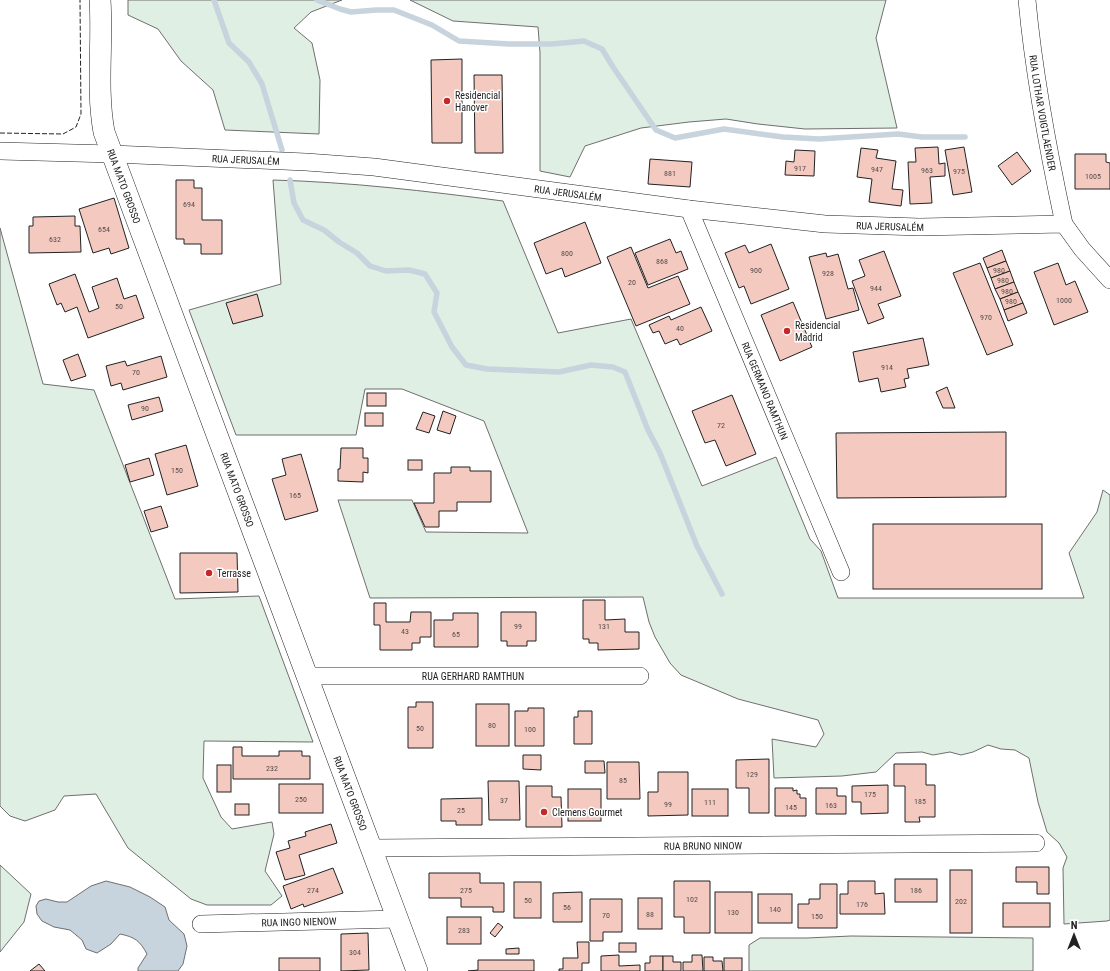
<svg xmlns="http://www.w3.org/2000/svg" width="1110" height="971" viewBox="0 0 1110 971" font-family="'Roboto Condensed',sans-serif">
<style>
.green{fill:#e0efe3;stroke:#6f6f6f}
.water{fill:#c7d3dd;stroke:#6f6f6f}
.lines{fill:none;stroke-linecap:round;stroke-linejoin:round}
.stream{stroke:#c7d3dd;stroke-width:5.5}
.building{fill:#f3c9c0;stroke:#222}
.minor-casing{stroke:#222;stroke-width:18}
.tertiary-casing{stroke:#222;stroke-width:22}
.minor{stroke:#fff;stroke-width:17}
.tertiary{stroke:#fff;stroke-width:21}
.fence{stroke:#222;stroke-width:1;stroke-dasharray:5 2;stroke-linecap:butt}
.poi-dot{fill:#c62828;stroke:#fff;stroke-width:1.5}
.labels{text-anchor:middle;dominant-baseline:central;stroke-width:3;stroke-linejoin:round;paint-order:stroke}
.number-label{font-size:8px;fill:#564c4a}
.poi-label{font-size:10px;fill:#222;stroke:#fff;text-anchor:start}
.street-label{font-size:10px;fill:#222;stroke:#fff}
</style>
<rect width="100%" height="100%" fill="#fff"/>
<!-- green -->
<g class="green">
<path d="M128 0H342L311 12 294 28 312 43 320 80 319 134 225 130 213 90 181 61 158 29 128 15Z"/>
<path d="M410 0H886L876 38 897 128 805 129 758 124 726 119 689 122 641 128 585 146 570 177 540 171V53L538 27 453 21Z"/>
<path d="M273 180C350 182 426 191 503 201L558 333 631 319 702 486 776 457 810 539 821 551 838 598H1084L1069 553 1097 512 1103 490 1110 495V920L1107 921 1064 924 1063 868 1067 857 1059 843 1047 832 1038 802 1029 758 1015 750 1001 749 988 745 973 752 961 755 950 752 933 755 922 752 896 753 876 772 842 776 774 778 772 739 816 747 824 734 818 720 738 699 681 675 670 663 655 637 649 622 643 597 370 598 338 500H412L426 532 528 533 484 421 402 389H365L356 435H236L189 310 281 284Z"/>
<path d="M0 228 43 384 94 390 175 599 259 596 313 742 204 741 203 778 221 817 232 829 272 822 274 834 265 871 282 896 271 905H207L191 899 128 848 96 794 64 796 55 810 25 821 10 816 0 806Z"/>
<path d="M0 865 31 894 24 922 0 952Z"/>
<path d="M851 936 1033 938V971H749V945L760 938H807Z"/>
</g>
<!-- water -->
<path class="water" d="M106 881 130 887 150 897 165 907 169 920 184 934 187 946 183 964 178 971H138V968L147 954C140 941 135 937 120 934L111 944 97 953 86 949 82 940 70 930 54 927 42 921 37 914 36 906 39 901 46 899 58 902H67L91 886Z"/>
<g class="lines">
<!-- stream -->
<g class="stream">
<path d="M214 0 229 43 249 62 262 84 282 150"/>
<path d="M317 0 340 9 351 12 376 10H394L432 25 459 41 509 44H552L584 41 602 49 613 67 656 130 675 138 724 129 783 137 819 139 898 134 922 137H965"/>
<path d="M290 180 294 203 303 220 324 230 339 242 357 253 370 266 386 271 409 270 425 274 437 293 434 312 452 347 466 365 487 369 559 372 591 365 613 367 625 372 648 430 660 453 697 546 722 594"/>
</g>
</g>
<!-- building -->
<g class="building">
<path d="M462 59V143H432L431 60Z"/>
<path d="M474 75H502L503 153H475Z"/>
<path d="M938 147 939 164 945 163V176L930 177 932 203 910 204 908 162H916L915 148Z"/>
<path d="M964 147 972 192 953 195 945 150Z"/>
<path d="M861 148 878 150 876 158 896 161 892 189 903 190 901 206 869 202 872 179 857 177Z"/>
<path d="M795 150 815 151 814 176 785 175 786 161 794 162Z"/>
<path d="M1017 152 1031 171 1012 185 998 166Z"/>
<path d="M1075 154H1106V162L1110 163V189H1075Z"/>
<path d="M650 159 692 162 690 187 648 184Z"/>
<path d="M176 180H194V188H202V220H222V254H201V244H184V239H176Z"/>
<path d="M114 198 129 248 111 254 109 248 93 253 79 209Z"/>
<path d="M75 216V226H80L81 252 29 253V226H33V217Z"/>
<path d="M585 222 601 263 565 277 562 268 546 274 534 243Z"/>
<path d="M670 239 676 253 681 251 688 269 648 285 635 253Z"/>
<path d="M771 244 789 289 751 304 744 286 739 288 725 253 745 245 749 253Z"/>
<path d="M631 247 648 288 678 276 690 304 636 326 607 257Z"/>
<path d="M1002 250 1006 261 987 268 983 258Z"/>
<path d="M884 251 901 296 878 304 884 318 868 324 852 281 865 276 859 260Z"/>
<path d="M826 253 827 257 838 254 848 289 853 288 859 310 826 319 809 257Z"/>
<path d="M1006 261 1010 271 991 278 987 268Z"/>
<path d="M980 263 1013 345 987 355 953 273Z"/>
<path d="M1058 263 1066 285 1075 281 1088 312 1054 325 1034 272Z"/>
<path d="M1010 271 1014 282 995 289 991 278Z"/>
<path d="M75 274 89 312 99 308 92 287 117 278 124 299 136 295 144 318 88 338 77 307 65 312 61 303 57 305 49 284Z"/>
<path d="M1014 282 1018 292 1000 299 995 289Z"/>
<path d="M1018 292 1023 303 1004 310 1000 299Z"/>
<path d="M257 294 263 316 233 324 226 303Z"/>
<path d="M793 302 812 347 780 361 761 315Z"/>
<path d="M1023 303 1027 313 1008 321 1004 310Z"/>
<path d="M701 307 712 331 680 345 677 339 665 344 659 331 653 333 649 325 669 316 671 320Z"/>
<path d="M923 338 929 365 907 369 909 378 904 379 906 387 881 392 878 378 859 382 853 352Z"/>
<path d="M78 354 86 376 71 381 63 360Z"/>
<path d="M161 356 167 377 123 390 121 383 111 386 106 366 125 361 127 366Z"/>
<path d="M947 387 955 408H943L936 392Z"/>
<rect x="367" y="393" width="19" height="13"/>
<path d="M732 395 756 454 726 466 715 440 705 443 692 411Z"/>
<path d="M159 397 163 411 132 420 128 405Z"/>
<path d="M443 411 456 416 450 434 437 430Z"/>
<path d="M423 412 435 416 429 433 416 429Z"/>
<rect x="365" y="413" width="18" height="13"/>
<path d="M1006 432V497L837 498 836 433Z"/>
<path d="M186 445 198 486 167 495 155 454Z"/>
<path d="M341 448H363V458H368V473L363 472V482L338 481V469H340Z"/>
<path d="M301 454 318 511 285 520 272 479 286 475 282 459Z"/>
<path d="M149 458 154 475 130 482 125 465Z"/>
<rect x="408" y="460" width="14" height="10"/>
<path d="M451 467H470V471H491V502H457V511H439V527H425L414 503H434V473H451Z"/>
<path d="M161 506 168 527 151 532 144 511Z"/>
<rect x="873" y="524" width="169" height="65"/>
<path d="M180 553H237L238 592 180 593Z"/>
<path d="M583 600H605V620L625 619V632H639V649L598 650V643H589V639H583Z"/>
<path d="M374 603H386V622H410L411 612H431V637H420V643H412V650H380V625H374Z"/>
<path d="M501 612H536V641H527V646H507V641H501Z"/>
<path d="M453 613H478V647H434V620H453Z"/>
<path d="M416 702H433V748H408V707H416Z"/>
<rect x="476" y="704" width="33" height="42"/>
<path d="M528 708H544V746H515V711H528Z"/>
<path d="M578 711H592V744H574V717H578Z"/>
<path d="M233 747H242V756H279V751H302V756H310V779H233Z"/>
<path d="M523 755H541V770L523 769Z"/>
<path d="M769 759V813H749V788H736V760Z"/>
<path d="M585 761H604L605 773H585Z"/>
<path d="M607 762H639L640 799H607Z"/>
<path d="M894 764H926V785H935V817H919L920 822H905V786H894Z"/>
<rect x="217" y="765" width="14" height="27"/>
<path d="M658 772H688V815L648 816V792H658Z"/>
<path d="M488 781H519L520 820H489Z"/>
<rect x="279" y="784" width="44" height="29"/>
<path d="M888 785V813L861 814V802H852V786Z"/>
<path d="M526 786H552V797H561L562 827H526Z"/>
<path d="M775 788H793V791L797 790V794H800V798H806V816H775Z"/>
<path d="M816 788H837V796H846V814H816Z"/>
<rect x="568" y="789" width="33" height="32"/>
<rect x="692" y="789" width="36" height="27"/>
<path d="M482 798V825H456V821H441V799Z"/>
<rect x="235" y="804" width="14" height="11"/>
<path d="M331 824 337 843 299 855 305 875 285 880 276 852 290 848 288 841 306 836 305 832Z"/>
<path d="M1016 867H1049V894H1037V882H1016Z"/>
<path d="M333 868 343 893 304 907 303 904 291 909 283 886Z"/>
<rect x="950" y="870" width="22" height="63"/>
<path d="M429 873H480V883H504V912H493V907H461V898H429Z"/>
<rect x="895" y="879" width="42" height="23"/>
<path d="M674 881H710V933H684V917H674Z"/>
<path d="M848 881H875V894L884 893 885 914H840V894H848Z"/>
<rect x="514" y="882" width="27" height="36"/>
<path d="M820 884H837V928H798V904H809V899H820Z"/>
<path d="M582 892V922H553V893Z"/>
<rect x="715" y="892" width="37" height="41"/>
<rect x="758" y="894" width="34" height="29"/>
<rect x="638" y="898" width="24" height="31"/>
<path d="M590 899H622V932H603V941H590Z"/>
<rect x="1003" y="903" width="47" height="24"/>
<rect x="447" y="917" width="34" height="27"/>
<path d="M498 923 503 927 495 937 490 933Z"/>
<path d="M368 933 369 970 341 971V934Z"/>
<path d="M577 942H589V963H582V971H559V969H563V958H578Z"/>
<rect x="619" y="943" width="17" height="9"/>
<path d="M519 948V954H506V949Z"/>
<path d="M619 955V966L640 965V971H601V956Z"/>
<path d="M692 955H702L703 971H683V962H692Z"/>
<path d="M650 956H663V971H645V963H650Z"/>
<path d="M663 956H673V962H681V971H663Z"/>
<path d="M704 957H713V961H722L723 971H704Z"/>
<rect x="279" y="958" width="41" height="13"/>
<rect x="724" y="958" width="18" height="13"/>
<path d="M478 960H534V971H468L478 970Z"/>
<path d="M39 964 45 971H30Z"/>
</g>
<g class="lines">
<!-- minor casing -->
<g class="minor-casing">
<g id="minor">
<path id="s1" d="M1027 0C1034 76 1048 150 1064 224"/>
<path id="s2" d="M0 151 112 154 306 162 374 167 689 209 825 224 920 227 1064 224 1082 249 1110 280"/>
<path id="s3" d="M689 209 841 572"/>
<path id="s4" d="M307 676H640"/>
<path id="s5" d="M371 848 1036 843"/>
<path id="s6" d="M201 924 397 919"/>
</g>
</g>
<!-- tertiary casing -->
<g class="tertiary-casing">
<g id="tertiary">
<path id="s7" d="M100 0C103 44 96 88 104 132L417 971"/>
</g>
</g>
<!-- minor -->
<use href="#minor" class="minor"/>
<!-- tertiary -->
<use href="#tertiary" class="tertiary"/>
<!-- fence -->
<path class="fence" d="M0 133 63 134 76 127 81 114 80 0"/>
</g>
<!-- markers -->
<g class="poi-dot">
<circle cx="447" cy="101" r="4"/>
<circle cx="787" cy="331" r="4"/>
<circle cx="209" cy="573" r="4"/>
<circle cx="544" cy="812" r="4"/>
</g>
<g class="labels">
<!-- number labels -->
<g class="number-label">
<text x="800" y="168">917</text>
<text x="877" y="169">947</text>
<text x="927" y="170">963</text>
<text x="959" y="171">975</text>
<text x="670" y="173">881</text>
<text x="1093" y="176">1005</text>
<text x="189" y="204">694</text>
<text x="104" y="229">654</text>
<text x="55" y="239">632</text>
<text x="567" y="253">800</text>
<text x="662" y="261">868</text>
<text x="756" y="270">900</text>
<text x="999" y="270">980</text>
<text x="828" y="273">928</text>
<text x="1003" y="280">980</text>
<text x="632" y="282">20</text>
<text x="876" y="288">944</text>
<text x="1007" y="291">980</text>
<text x="1064" y="300">1000</text>
<text x="1011" y="301">980</text>
<text x="119" y="306">50</text>
<text x="986" y="317">970</text>
<text x="680" y="328">40</text>
<text x="887" y="367">914</text>
<text x="136" y="372">70</text>
<text x="145" y="408">90</text>
<text x="721" y="425">72</text>
<text x="177" y="470">150</text>
<text x="295" y="495">165</text>
<text x="518" y="626">99</text>
<text x="604" y="626">131</text>
<text x="405" y="631">43</text>
<text x="456" y="634">65</text>
<text x="492" y="725">80</text>
<text x="420" y="728">50</text>
<text x="530" y="729">100</text>
<text x="272" y="768">232</text>
<text x="752" y="774">129</text>
<text x="623" y="780">85</text>
<text x="870" y="794">175</text>
<text x="301" y="799">250</text>
<text x="504" y="800">37</text>
<text x="920" y="801">185</text>
<text x="710" y="802">111</text>
<text x="668" y="804">99</text>
<text x="831" y="805">163</text>
<text x="791" y="807">145</text>
<text x="461" y="810">25</text>
<text x="313" y="890">274</text>
<text x="466" y="890">275</text>
<text x="916" y="890">186</text>
<text x="692" y="899">102</text>
<text x="528" y="900">50</text>
<text x="961" y="901">202</text>
<text x="862" y="904">176</text>
<text x="567" y="907">56</text>
<text x="775" y="909">140</text>
<text x="733" y="912">130</text>
<text x="650" y="914">88</text>
<text x="606" y="915">70</text>
<text x="817" y="916">150</text>
<text x="464" y="930">283</text>
<text x="355" y="952">304</text>
</g>
<!-- poi labels -->
<g class="poi-label">
<text x="455" y="95">Residencial<tspan x="455" dy="12">Hanover</tspan></text>
<text x="795" y="325">Residencial<tspan x="795" dy="12">Madrid</tspan></text>
<text x="217" y="573">Terrasse</text>
<text x="552" y="812">Clemens Gourmet</text>
</g>
<!-- street labels -->
<g class="street-label">
<text stroke="none"><textPath href="#s1" startOffset="114">RUA LOTHAR VOIGTLAENDER</textPath></text>
<text stroke="none"><textPath href="#s2" startOffset="246">RUA JERUSALÉM</textPath></text>
<text stroke="none"><textPath href="#s7" startOffset="190">RUA MATO GROSSO</textPath></text>
<text stroke="none"><textPath href="#s2" startOffset="570">RUA JERUSALÉM</textPath></text>
<text stroke="none"><textPath href="#s2" startOffset="894">RUA JERUSALÉM</textPath></text>
<text stroke="none"><textPath href="#s3" startOffset="197">RUA GERMANO RAMTHUN</textPath></text>
<text stroke="none"><textPath href="#s7" startOffset="514">RUA MATO GROSSO</textPath></text>
<text stroke="none"><textPath href="#s4" startOffset="166">RUA GERHARD RAMTHUN</textPath></text>
<text stroke="none"><textPath href="#s7" startOffset="838">RUA MATO GROSSO</textPath></text>
<text stroke="none"><textPath href="#s5" startOffset="332">RUA BRUNO NINOW</textPath></text>
<text stroke="none"><textPath href="#s6" startOffset="98">RUA INGO NIENOW</textPath></text>
</g>
</g>
<!-- north arrow -->
<g transform="translate(1074 935)" stroke="#ffffff" stroke-width="3" paint-order="stroke">
<path d="M0-3L7 15L0 10L-7 15Z" fill="#222222"/>
<text y="-6" font-size="11" font-weight="bold" text-anchor="middle" fill="#222222">N</text>
</g>
</svg>
